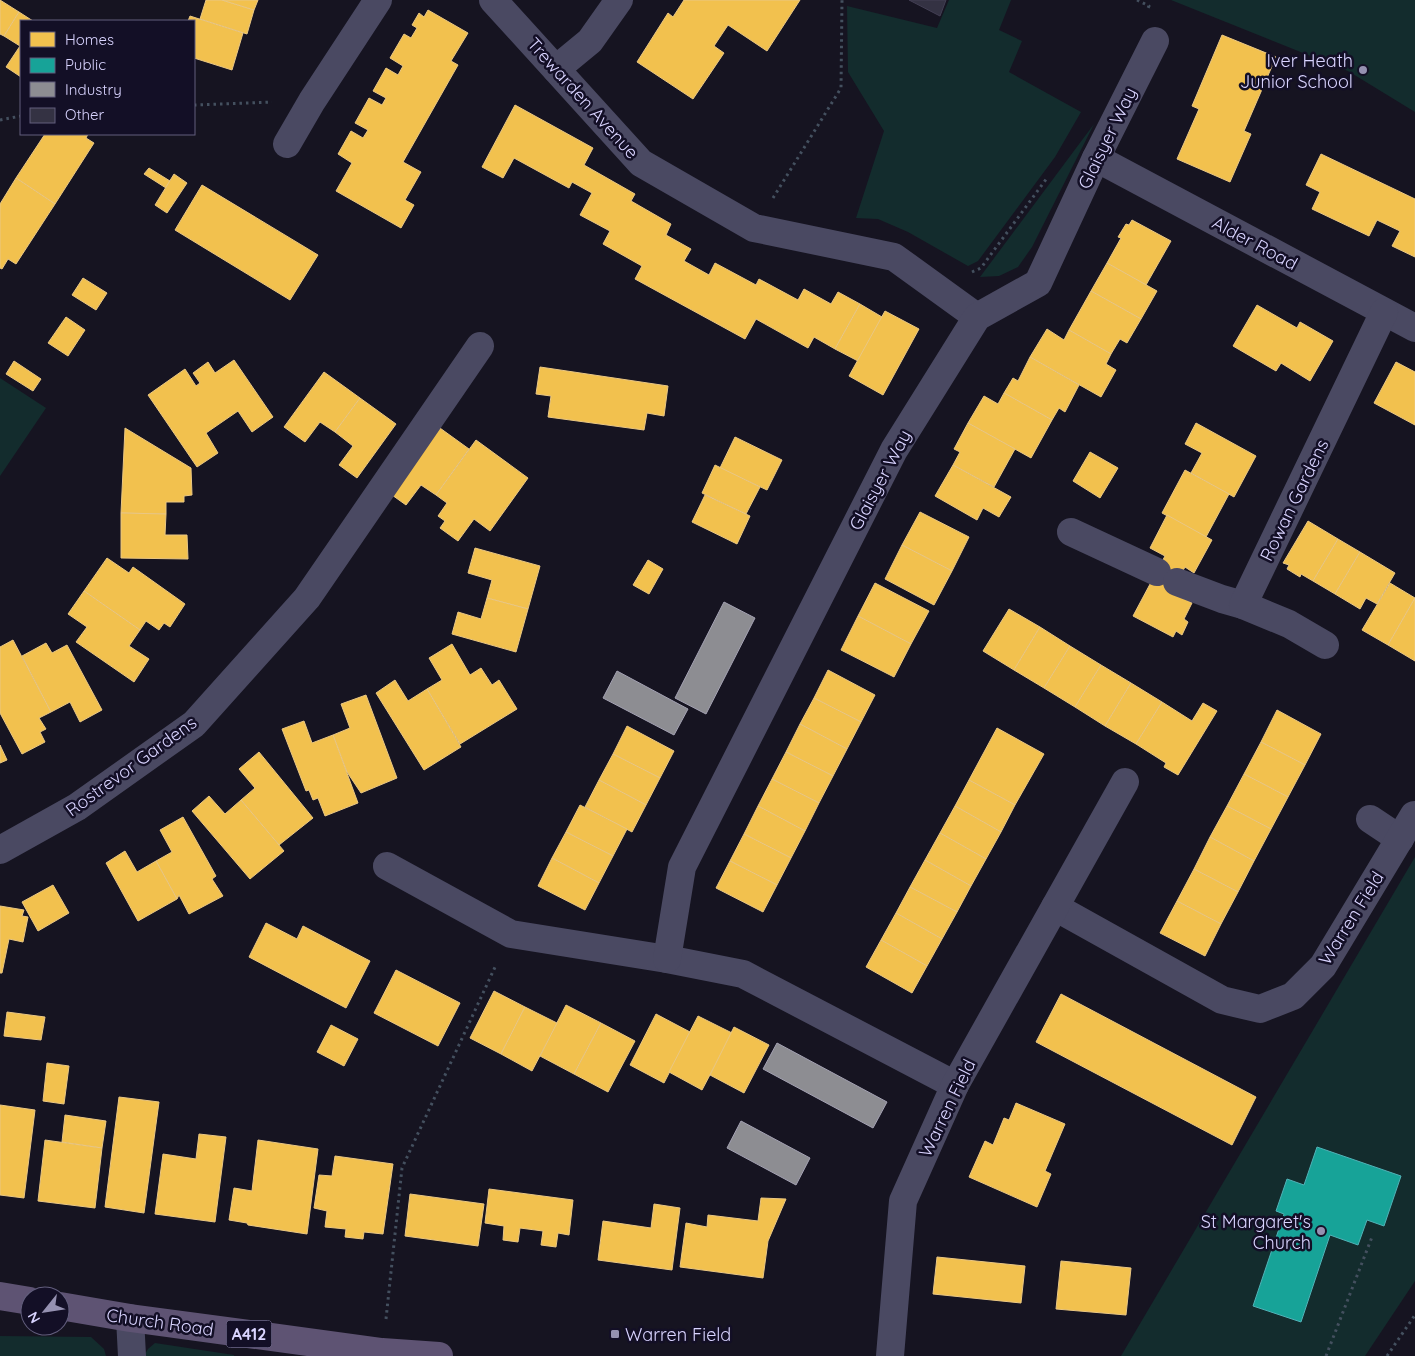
<svg xmlns="http://www.w3.org/2000/svg" width="1415" height="1356" viewBox="0 0 1415 1356" font-family="Quicksand,sans-serif">
<style>
.green{fill:#132c2d}
.homes{fill:#f2c14e;stroke:#eac783}
.public{fill:#17a398;stroke:#51b2b7}
.industry{fill:#8d8d92;stroke:#a4a2b3}
.building{fill:#343243;stroke:#433f54}
.lines{fill:none;stroke-linecap:round;stroke-linejoin:round}
.path{stroke:#44505f;stroke-width:3;stroke-dasharray:2.5 4;stroke-linecap:butt}
.minor{stroke:#4a4962;stroke-width:28}
.major{stroke:#5e5373;stroke-width:28}
.poi-dot{fill:#9591b1;stroke:#130f26;stroke-width:2}
.labels{text-anchor:middle;dominant-baseline:central;stroke-width:5;stroke-linejoin:round;paint-order:stroke}
.shield{fill:#130f26;stroke:#9e99be;stroke-width:1}
.shield-label{font-size:16px;font-weight:bold;fill:#d9d4ff}
.poi-label{font-size:18px;fill:#d9d4ff;stroke:#130f26;text-anchor:end}
.street-label{font-size:18px;fill:#d9d4ff;stroke:#130f26}
</style>
<rect width="100%" height="100%" fill="#161421"/>
<!-- green -->
<g class="green">
<path d="M949 0H1011L999 30 1022 41 1009 72 1081 112 1055 157 978 261 968 266 908 232 878 219 856 218 884 131 848 72 847 6 937 28Z"/>
<path d="M1171 0H1415V112L1348 71Z"/>
<path d="M1094 124 1032 247 1018 267 999 276 980 277Z"/>
<path d="M0 378 46 408 0 476Z"/>
<path d="M1415 857V1281L1365 1356H1121Z"/>
<path d="M0 1336 91 1337 104 1349 106 1356H0Z"/>
<path d="M155 1343 234 1355V1356H144L148 1349Z"/>
</g>
<!-- homes -->
<g class="homes">
<path d="M0 0 19 12 4 36 0 34Z"/>
<path d="M206 0H222L254 10 247 34 200 19Z"/>
<path d="M222 0H258L254 10Z"/>
<path d="M684 0H800L767 51 728 25 714 46 724 53 693 99 637 62 668 13 673 17Z"/>
<path d="M428 10 468 33 451 61 458 65 403 162 421 172 405 200 414 205 401 228 336 191 352 163 338 154 351 131 363 138 368 130 355 123 369 98 382 105 386 98 373 91 386 68 398 75 403 66 390 58 404 34 411 38 417 28 412 25 419 13 424 17Z"/>
<path d="M19 12 33 21H21V77L6 67 20 46 4 36Z"/>
<path d="M190 16 243 33 232 70 194 58V21H188Z"/>
<path d="M1222 35 1276 57 1244 131 1251 134 1230 182 1177 159 1199 109 1192 106Z"/>
<path d="M515 105 593 148 584 165 635 194 631 201 671 224 666 235 691 249 684 261 709 275 715 263 756 285 759 279 798 300 804 289 831 304 838 292 860 304 835 349 814 337 808 348 756 319 745 339 635 279 642 266 603 244 610 231 580 215 592 193 572 182 569 188 514 158 503 178 482 167Z"/>
<path d="M45 134H88L86 138 94 143 55 204 16 178Z"/>
<path d="M1321 154 1415 199V257L1392 246 1400 231 1377 220 1369 236 1312 209 1320 192 1306 185Z"/>
<path d="M149 168 170 181 166 188 144 174Z"/>
<path d="M174 174 187 183 167 213 155 205Z"/>
<path d="M16 178 55 204 16 264 8 259 2 269 0 268V204Z"/>
<path d="M202 185 318 255 290 300 175 230Z"/>
<path d="M1132 220 1171 241 1146 285 1107 263 1121 238 1118 237 1126 224 1129 225Z"/>
<path d="M1107 263 1157 291 1141 319 1091 291Z"/>
<path d="M83 278 107 293 96 310 72 295Z"/>
<path d="M1091 291 1141 319 1127 343 1120 339 1111 354 1069 330Z"/>
<path d="M860 304 882 317 858 361 835 349Z"/>
<path d="M1257 305 1297 328 1300 322 1333 341 1310 381 1281 363 1276 371 1233 346Z"/>
<path d="M885 311 919 329 883 395 849 376Z"/>
<path d="M66 317 85 330 68 356 48 343Z"/>
<path d="M1047 329 1064 340 1069 330 1111 354 1106 364 1116 370 1101 397 1030 357Z"/>
<path d="M1030 357 1079 385 1065 412 1059 408 1052 420 1004 393 1013 378 1018 381Z"/>
<path d="M234 360 273 417 252 432 238 411 206 433 218 453 197 467 148 395 185 369 196 386 200 383 193 373 208 362 215 373Z"/>
<path d="M14 361 41 379 33 391 6 374Z"/>
<path d="M1396 362 1415 372V425L1374 403Z"/>
<path d="M540 367 668 386 664 416 647 413 644 430 548 417 551 396 536 394Z"/>
<path d="M324 372 360 398 335 432 320 422 305 442 284 427Z"/>
<path d="M1004 393 1052 420 1031 458 968 423 984 396 998 404Z"/>
<path d="M360 398 396 424 357 478 339 465 353 446 335 432Z"/>
<path d="M433 423 469 449 436 495 421 485 406 505 385 490Z"/>
<path d="M968 423 1015 449 994 487 953 465 960 452 954 449Z"/>
<path d="M1196 423 1256 456 1234 497 1191 473 1202 453 1185 444Z"/>
<path d="M125 428 191 468 192 495 184 496V502H166V514L121 513Z"/>
<path d="M735 437 782 460 767 490 720 468Z"/>
<path d="M476 440 528 478 490 531 474 519 458 541 440 528 445 521 438 516 447 503 436 495Z"/>
<path d="M1090 452 1118 468 1100 498 1073 481Z"/>
<path d="M715 465 760 487 746 514 702 493Z"/>
<path d="M953 465 1011 497 999 517 983 508 977 520 935 496Z"/>
<path d="M1185 470 1229 494 1206 537 1162 513Z"/>
<path d="M705 495 750 516 737 544 692 522Z"/>
<path d="M920 512 969 537 952 571 902 545Z"/>
<path d="M121 513 166 514 165 535H187L188 559 121 558Z"/>
<path d="M1167 515 1212 540 1194 573 1185 567 1171 592 1192 603 1184 619 1188 622 1182 635 1176 631 1173 637 1133 616 1165 556 1150 548Z"/>
<path d="M1308 521 1338 539 1313 581 1301 574 1300 577 1287 569 1289 565 1283 563Z"/>
<path d="M1338 539 1360 552 1335 594 1313 581Z"/>
<path d="M902 545 952 571 934 605 885 579Z"/>
<path d="M475 548 540 566 528 609 487 598 492 580 468 573Z"/>
<path d="M1360 552 1395 573 1377 604 1366 598 1360 609 1335 594Z"/>
<path d="M107 558 129 573 133 567 185 604 170 627 164 623 159 630 146 621 140 630 84 591Z"/>
<path d="M648 560 663 569 649 594 633 585Z"/>
<path d="M875 583 929 611 911 644 858 616Z"/>
<path d="M1390 583 1415 598 1388 645 1362 630Z"/>
<path d="M84 591 140 630 129 646 149 659 134 682 76 642 87 627 68 614Z"/>
<path d="M487 598 528 609 516 652 452 634 458 612 481 619Z"/>
<path d="M1415 598V661L1388 645Z"/>
<path d="M1009 609 1040 627 1014 670 983 651Z"/>
<path d="M858 616 911 644 894 677 841 650Z"/>
<path d="M1040 627 1070 646 1044 688 1014 670Z"/>
<path d="M13 640 51 712 39 718 46 729 40 732 45 742 22 754 0 713V647Z"/>
<path d="M46 643 52 653 67 645 102 710 80 722 70 702 51 712 22 656Z"/>
<path d="M452 644 470 675 481 668 492 685 499 680 517 709 460 744 427 689 442 680 429 658Z"/>
<path d="M1070 646 1101 665 1075 707 1044 688Z"/>
<path d="M1101 665 1131 683 1105 726 1075 707Z"/>
<path d="M828 670 875 695 861 722 814 698Z"/>
<path d="M395 680 408 701 427 689 461 747 424 770 376 693Z"/>
<path d="M1131 683 1162 702 1136 744 1105 726Z"/>
<path d="M366 695 397 778 361 793 347 772 333 735 350 728 341 704Z"/>
<path d="M814 698 861 722 847 749 800 724Z"/>
<path d="M1162 702 1192 721 1203 703 1217 711 1178 775 1164 767 1166 763 1136 744Z"/>
<path d="M1277 710 1321 734 1305 765 1261 742Z"/>
<path d="M304 721 312 743 333 735 358 803 325 816 318 798 313 800 309 790 306 791 282 729Z"/>
<path d="M800 724 847 749 833 776 786 752Z"/>
<path d="M627 726 674 751 660 778 613 754Z"/>
<path d="M997 728 1044 754 1015 805 969 780Z"/>
<path d="M1261 742 1305 765 1288 797 1244 774Z"/>
<path d="M0 745 7 760 0 763Z"/>
<path d="M259 752 313 818 279 845 241 800 255 788 239 769Z"/>
<path d="M786 752 833 776 819 803 772 779Z"/>
<path d="M613 754 660 778 646 805 599 780Z"/>
<path d="M1244 774 1288 797 1271 829 1227 806Z"/>
<path d="M772 779 819 803 805 831 758 806Z"/>
<path d="M599 780 646 805 632 832 585 807Z"/>
<path d="M969 780 1015 805 1001 832 955 806Z"/>
<path d="M209 796 225 814 241 800 284 851 250 879 192 811Z"/>
<path d="M580 805 627 829 613 856 566 832Z"/>
<path d="M758 806 805 831 791 858 744 834Z"/>
<path d="M955 806 1001 832 986 859 940 833Z"/>
<path d="M1227 806 1271 829 1254 861 1210 837Z"/>
<path d="M183 817 216 876 212 879 223 896 189 914 179 895 177 899 156 861 172 852 160 830Z"/>
<path d="M566 832 613 856 599 883 552 858Z"/>
<path d="M940 833 986 859 971 886 925 860Z"/>
<path d="M744 834 791 858 777 885 730 861Z"/>
<path d="M1210 837 1254 861 1238 892 1194 869Z"/>
<path d="M125 851 137 872 156 861 177 899 138 921 106 863Z"/>
<path d="M552 858 599 883 585 910 538 886Z"/>
<path d="M925 860 971 886 957 912 910 887Z"/>
<path d="M730 861 777 885 763 912 716 888Z"/>
<path d="M1194 869 1238 892 1221 924 1177 901Z"/>
<path d="M53 885 69 913 38 931 22 902Z"/>
<path d="M910 887 957 912 942 939 896 913Z"/>
<path d="M1177 901 1221 924 1205 956 1160 933Z"/>
<path d="M0 906 24 910 22 916 28 917 23 942 9 939 2 973H0Z"/>
<path d="M896 913 942 939 927 966 881 940Z"/>
<path d="M266 923 297 939 303 926 370 961 346 1008 249 957Z"/>
<path d="M881 940 927 966 912 993 866 967Z"/>
<path d="M396 970 460 1003 438 1046 374 1013Z"/>
<path d="M494 991 525 1007 501 1054 470 1038Z"/>
<path d="M1061 994 1256 1097 1232 1145 1036 1042Z"/>
<path d="M566 1005 601 1023 574 1074 540 1056Z"/>
<path d="M525 1007 557 1023 532 1071 501 1054Z"/>
<path d="M7 1012 45 1017 41 1040 4 1036Z"/>
<path d="M656 1014 690 1032 664 1083 630 1065Z"/>
<path d="M698 1016 732 1033 702 1090 669 1072Z"/>
<path d="M601 1023 635 1041 608 1092 574 1074Z"/>
<path d="M331 1025 358 1039 344 1066 317 1052Z"/>
<path d="M734 1027 769 1045 744 1093 710 1075Z"/>
<path d="M47 1063 69 1066 64 1104 43 1101Z"/>
<path d="M119 1097 159 1102 144 1213 105 1207Z"/>
<path d="M1016 1103 1065 1124 1045 1171 1051 1174 1037 1207 969 1177 985 1141 993 1145 1004 1118 1009 1120Z"/>
<path d="M0 1105 35 1110 24 1198 0 1195Z"/>
<path d="M65 1115 106 1121 102 1148 62 1142Z"/>
<path d="M199 1134 226 1137 215 1222 155 1214 163 1154 196 1159Z"/>
<path d="M45 1140 102 1148 95 1208 38 1201Z"/>
<path d="M258 1140 318 1149 307 1234 248 1225 247 1223 229 1220 234 1188 252 1191Z"/>
<path d="M335 1156 393 1164 383 1234 364 1232 363 1239 345 1237 346 1229 325 1227 327 1211 314 1208 319 1175 332 1176Z"/>
<path d="M489 1189 573 1200 569 1235 558 1233 556 1247 541 1245 543 1231 520 1228 518 1242 503 1240 504 1226 485 1223Z"/>
<path d="M410 1194 484 1204 478 1246 405 1236Z"/>
<path d="M761 1198 786 1199 768 1241 763 1278 680 1267 686 1223 707 1227 708 1215 758 1221Z"/>
<path d="M654 1204 680 1208 672 1270 598 1260 603 1221 651 1228Z"/>
<path d="M937 1257 1025 1266 1021 1303 933 1294Z"/>
<path d="M1061 1261 1131 1268 1126 1315 1056 1309Z"/>
</g>
<!-- public -->
<path class="public" d="M1317 1147 1401 1176 1384 1226 1367 1220 1358 1245 1330 1235 1301 1322 1253 1306 1284 1214 1276 1211 1287 1179 1304 1185Z"/>
<!-- industry -->
<g class="industry">
<path d="M724 602 755 618 706 714 675 698Z"/>
<path d="M617 671 688 709 674 735 603 698Z"/>
<path d="M777 1043 887 1102 873 1128 763 1069Z"/>
<path d="M741 1121 810 1158 796 1185 727 1148Z"/>
</g>
<!-- building -->
<path class="building" d="M909 0H946L940 16Z"/>
<g class="lines">
<!-- path -->
<g class="path">
<path d="M1137 0 1149 6 1148 8"/>
<path d="M194 105 272 102"/>
<path d="M0 120 21 116"/>
<path d="M773 198 841 88 842 0"/>
<path d="M972 272 981 268 1047 178"/>
<path d="M386 1319 402 1168 496 965"/>
<path d="M1326 1356 1372 1237"/>
<path d="M1387 1356 1415 1315"/>
</g>
<!-- minor -->
<g class="minor">
<path d="M493 0 641 163 754 228 894 257 977 317"/>
<path d="M556 69 590 41 619 0"/>
<path d="M287 144 312 101 378 0"/>
<path d="M1096 158 1415 328"/>
<path d="M1071 532 1157 572"/>
<path d="M1177 582 1222 599 1243 605"/>
<path d="M1325 645 1289 624 1243 605 1384 312"/>
<path d="M1370 819 1400 839"/>
<path d="M0 850 77 807 194 724 307 598 480 346"/>
<path d="M387 866 511 934 667 959 743 974 955 1085"/>
<path d="M1055 907 1222 1000 1260 1009 1293 996 1323 966 1414 815"/>
<path d="M667 959 682 867 894 450 977 317 1038 283 1096 158 1155 41"/>
<path d="M130 1318 132 1356"/>
<path d="M890 1356 903 1201 955 1085 1125 782"/>
</g>
<!-- major -->
<g class="major">
<path d="M0 1296 30 1301"/>
<path d="M60 1306 130 1318 382 1352 439 1356"/>
</g>
</g>
<!-- markers -->
<g class="poi-dot">
<circle cx="1363" cy="70" r="5"/>
<circle cx="1321" cy="1231" r="5"/>
<rect x="610" y="1329" width="10" height="10" rx="2.5"/>
</g>
<g class="labels">
<!-- shield labels -->
<rect class="shield" x="226.5" y="1320.5" width="45" height="27" rx="4"/>
<g class="shield-label">
<text x="249" y="1334">A412</text>
</g>
<!-- poi labels -->
<g class="poi-label">
<text x="1353" y="60">Iver Heath<tspan x="1353" dy="21">Junior School</tspan></text>
<text x="1311" y="1221">St Margaret's<tspan x="1311" dy="21">Church</tspan></text>
<text x="625" y="1334" text-anchor="start">Warren Field</text>
</g>
<!-- street labels -->
<g class="street-label">
<text transform="translate(583 98) rotate(48)">Trewarden Avenue</text>
<text transform="translate(1107 138) rotate(-64)">Glaisyer Way</text>
<text transform="translate(1255 243) rotate(28)">Alder Road</text>
<text transform="translate(880 480) rotate(-62)">Glaisyer Way</text>
<text transform="translate(1294 500) rotate(-64)">Rowan Gardens</text>
<text transform="translate(131 766) rotate(-36)">Rostrevor Gardens</text>
<text transform="translate(1351 918) rotate(-58)">Warren Field</text>
<text transform="translate(947 1108) rotate(-64)">Warren Field</text>
<text transform="translate(160 1322) rotate(8)">Church Road</text>
</g>
</g>
<!-- legend -->
<rect x="20" y="20" width="175" height="115" fill="#130f26" stroke="#625e7d"/>
<rect x="30" y="32" width="25" height="15" fill="#f2c14e" stroke="#625e7d"/>
<text x="65" y="45" font-size="15" fill="#d9d4ff">Homes</text>
<rect x="30" y="58" width="25" height="15" fill="#17a398" stroke="#625e7d"/>
<text x="65" y="70" font-size="15" fill="#d9d4ff">Public</text>
<rect x="30" y="82" width="25" height="15" fill="#8d8d92" stroke="#625e7d"/>
<text x="65" y="95" font-size="15" fill="#d9d4ff">Industry</text>
<rect x="30" y="108" width="25" height="15" fill="#343243" stroke="#625e7d"/>
<text x="65" y="120" font-size="15" fill="#d9d4ff">Other</text>
<!-- north arrow -->
<g transform="translate(45 1311) rotate(240)"><circle r="24" fill="#130f26" stroke="#625e7d"/>
<path d="M0-4L9 19L0 12L-9 19Z" fill="#9591b1"/>
<text y="-8" font-size="14" font-weight="bold" text-anchor="middle" fill="#d9d4ff">N</text>
</g>
</svg>
